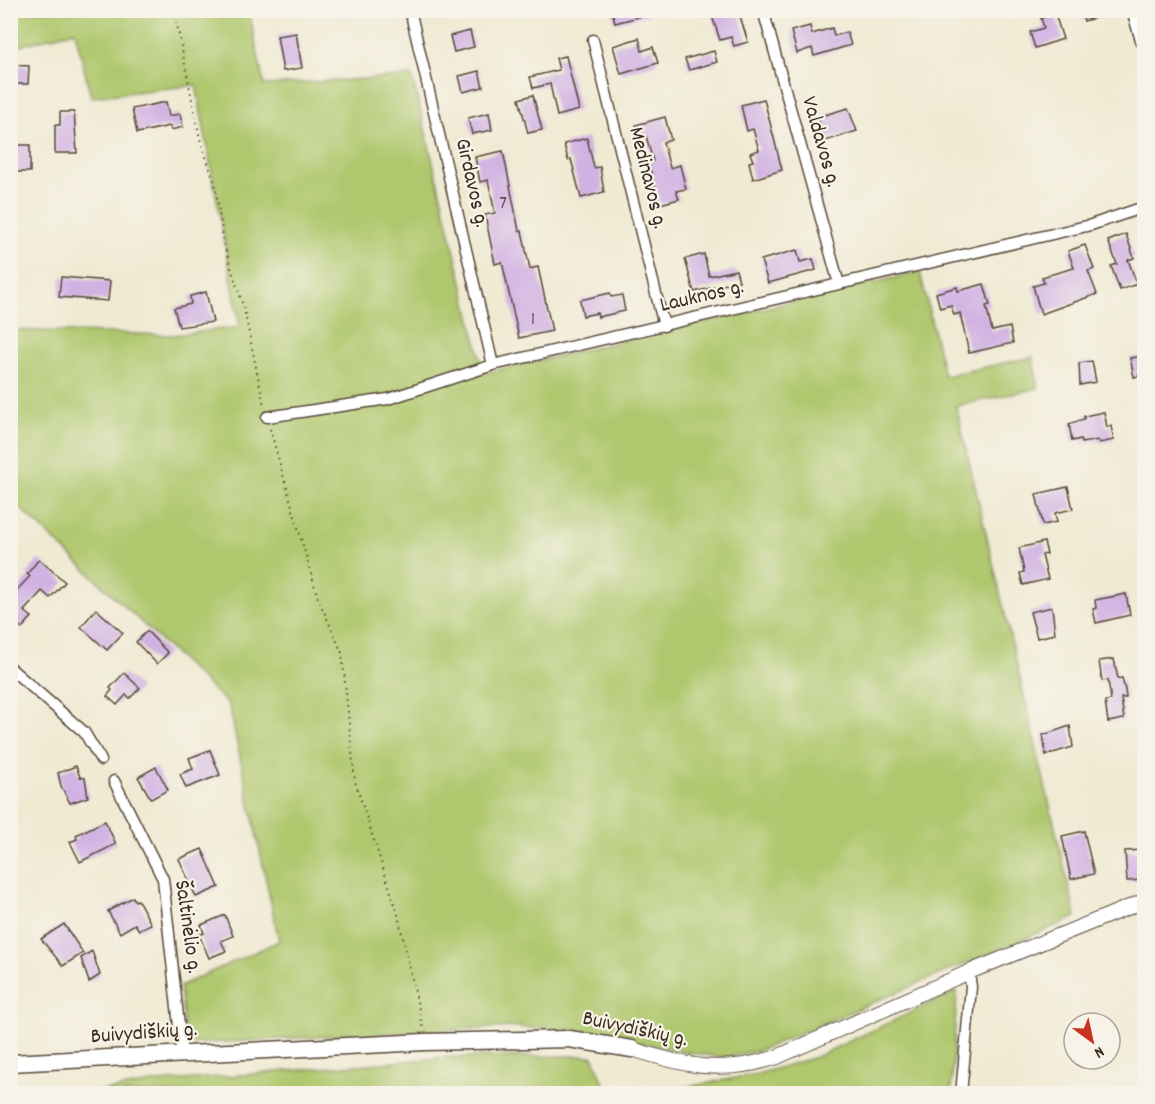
<svg xmlns="http://www.w3.org/2000/svg" width="1155" height="1104" viewBox="0 0 1155 1104" font-family="Dekko,sans-serif">
<style>
.green{fill:#afc76d;stroke:#757846;stroke-width:1.5}
.building{fill:#d1b3e3}
.lines{fill:none;stroke-linecap:round;stroke-linejoin:round}
.minor-casing{stroke:#564739;stroke-width:13}
.tertiary-casing{stroke:#564739;stroke-width:16}
.secondary-casing{stroke:#564739;stroke-width:19}
.path{stroke:#564739;stroke-width:2;stroke-dasharray:1.5 4.5;stroke-linecap:butt}
.minor{stroke:#fff;stroke-width:10}
.tertiary{stroke:#fff;stroke-width:14}
.secondary{stroke:#fff;stroke-width:16}
.labels{text-anchor:middle;dominant-baseline:central;stroke-width:4.5;stroke-linejoin:round;paint-order:stroke}
.number-label{font-size:20px;fill:#604c4f}
.street-label{font-size:22px;fill:#3b2a1e;stroke:#f7f3e8}
</style>
<rect width="100%" height="100%" fill="#f7f3e8"/>
<filter id="ink" filterUnits="userSpaceOnUse"><feTurbulence type="fractalNoise" baseFrequency=".0167" numOctaves="2"/><feDisplacementMap in="SourceGraphic" scale="12" xChannelSelector="R" yChannelSelector="G"/><feConvolveMatrix kernelMatrix="1 2 1 2 8 2 1 2 1" color-interpolation-filters="sRGB"/></filter>
<filter id="wash" filterUnits="userSpaceOnUse"><feTurbulence type="fractalNoise" baseFrequency=".008" numOctaves="4" result="noise"/><feDisplacementMap in="SourceGraphic" scale="24" xChannelSelector="R" yChannelSelector="G"/><feGaussianBlur stdDeviation="1.35" result="paint"/><feColorMatrix in="noise" values="0 0 0 0 0 0 0 0 0 0 0 0 0 0 0 0 0 1.4 0 .05"/><feComposite in="paint" operator="in"/></filter>
<g filter="url(#wash)">
<rect width="100%" height="100%" fill="#f0ead3"/>
<!-- green -->
<g class="green">
<path d="M11 11H249L264 85 412 76 484 373 920 272 944 376 1033 357 1038 388 956 406 1076 917 760 1050 724 1058 675 1050 584 1031 514 1027 186 1044 180 986 279 941 229 705 17 505 11 503V330L174 335 240 327 196 85 91 97 75 31 11 48Z"/>
<path d="M957 991 951 1093H654L757 1074 816 1057Z"/>
<path d="M593 1056 608 1093H90L159 1082 452 1057Z"/>
</g>
<g id="blocks">
<!-- building -->
<g class="building">
<path d="M612 10H650V14L615 23Z"/>
<path d="M722 10H738L748 42 734 46 731 37 720 40 712 16Z"/>
<path d="M1081 10H1111V13L1084 21Z"/>
<path d="M1055 14 1063 39 1035 48 1030 32 1044 28 1041 18Z"/>
<path d="M810 26 812 34 832 28 834 36 847 32 851 45 814 56 812 48 797 53 791 31Z"/>
<path d="M470 31 474 47 454 52 450 36Z"/>
<path d="M296 33 302 68 283 71 277 36Z"/>
<path d="M639 38 642 51 653 47 658 63 621 74 613 46Z"/>
<path d="M714 51 717 62 689 70 685 59Z"/>
<path d="M566 56 579 110 557 116 550 84 533 88 530 77 559 70 556 58Z"/>
<path d="M10 65 29 66 28 84H10Z"/>
<path d="M479 71 483 87 463 92 459 76Z"/>
<path d="M533 95 542 130 528 133 519 99Z"/>
<path d="M764 99 782 170 753 179 749 162 753 161 750 153 759 150 753 129 747 131 741 105Z"/>
<path d="M166 102 169 116 180 114 183 127 171 130 170 126 137 133 132 109Z"/>
<path d="M848 108 857 131 825 141 818 117Z"/>
<path d="M60 112H74L77 153H55V125H60Z"/>
<path d="M489 113 492 130 472 134 468 118Z"/>
<path d="M665 117 671 140 663 142 670 168 680 165 686 189 676 191 679 199 660 204 648 162 653 161 646 136 640 138 636 125Z"/>
<path d="M587 138 594 168 600 167 604 192 581 198 571 159 568 160 564 144Z"/>
<path d="M13 145H30V172H12Z"/>
<path d="M503 151 519 231H522L530 269 538 267 552 331 519 338 502 262 495 264 485 215 495 213 488 180 480 182 475 157Z"/>
<path d="M1126 234 1134 258 1128 260 1137 284 1120 290 1111 266 1117 264 1108 241Z"/>
<path d="M1085 245 1094 269 1088 271 1097 294 1041 314 1033 286 1044 283 1042 277 1074 268 1068 251Z"/>
<path d="M797 250 800 262 813 259 816 270 768 283 761 260Z"/>
<path d="M704 254 709 276 736 270 739 281 694 292 685 259Z"/>
<path d="M61 277 110 281 108 301 59 297Z"/>
<path d="M984 284 990 305 986 306 992 331 1010 327 1013 343 969 353 960 313 954 315 951 305 940 308 936 293 957 287 958 291Z"/>
<path d="M206 292 213 322 179 327 174 308 191 304 190 296Z"/>
<path d="M610 293 611 297 622 295 625 311 598 317 597 313 583 316 580 300Z"/>
<path d="M1144 356V375L1134 377 1130 358Z"/>
<path d="M1092 361 1096 382 1080 385 1079 363Z"/>
<path d="M1104 412 1107 427 1111 426 1114 440 1099 443 1098 440 1082 443 1081 439 1072 441 1069 424 1084 419V416Z"/>
<path d="M1068 487 1073 509 1055 513 1057 522 1043 525 1036 494Z"/>
<path d="M1044 542 1047 554 1042 555 1048 579 1023 585 1020 573 1024 572 1019 548Z"/>
<path d="M39 559 65 582 50 598 42 591 24 611 32 617 22 628 10 619V598L30 576 27 574Z"/>
<path d="M1126 594 1130 615 1096 623 1093 609 1096 608 1095 600Z"/>
<path d="M1052 607 1055 634 1037 638 1030 612Z"/>
<path d="M96 609 123 633 107 650 81 627Z"/>
<path d="M147 631 168 653 157 664 136 642Z"/>
<path d="M1114 659 1118 679 1122 678 1125 690 1126 698H1121L1124 719 1108 722 1105 701 1111 700 1108 680 1102 681 1099 661Z"/>
<path d="M124 673 140 688 130 698 126 695 117 705 107 696 112 690 110 688Z"/>
<path d="M1070 726 1073 747 1046 755 1043 735Z"/>
<path d="M210 750 220 775 186 788 180 774 193 769 189 758Z"/>
<path d="M76 766 80 777 85 778 88 797 70 803 61 786 58 773Z"/>
<path d="M156 767 168 790 151 799 138 777Z"/>
<path d="M105 821 116 844 80 862 70 842 77 839 76 835Z"/>
<path d="M1084 831 1094 874 1071 879 1062 836Z"/>
<path d="M202 849 219 887 196 897 179 859Z"/>
<path d="M1144 850V880L1127 881 1125 851Z"/>
<path d="M133 897 135 901 138 900 151 924 139 930 135 924 120 933 108 911Z"/>
<path d="M225 915 233 936 221 941 226 951 209 958 199 935 204 933 201 925Z"/>
<path d="M64 924 83 953 63 966 41 939Z"/>
<path d="M92 951 100 975 89 982 81 958Z"/>
</g>
</g>
</g>
<g filter="url(#ink)">
<use href="#blocks" fill-opacity="0" stroke="#564739" stroke-width="1.5"/>
<g class="lines">
<!-- minor casing -->
<g class="minor-casing">
<g id="minor">
<path d="M410 10 493 365"/>
<path d="M763 10 839 284"/>
<path d="M593 40 664 326"/>
<path d="M267 417 388 399 493 365 1091 225 1144 207"/>
<path d="M10 668 84 732 101 760"/>
<path d="M114 781 163 879 182 1053"/>
<path d="M961 1094 971 987 969 972"/>
</g>
</g>
<!-- tertiary casing -->
<g class="tertiary-casing">
<path id="tertiary" d="M632 1049C685 1066 723 1075 777 1057L969 972 1144 901"/>
</g>
<!-- secondary casing -->
<g class="secondary-casing">
<g id="secondary">
<path d="M1135 10 1144 40"/>
<path d="M10 1063 425 1042 569 1039 632 1049"/>
</g>
</g>
<!-- path -->
<g class="path">
<path d="M174 10 200 139 215 184 224 245 244 309 264 406"/>
<path d="M270 429 318 598 342 653 355 782 397 911 423 1028"/>
</g>
<!-- minor -->
<use href="#minor" class="minor"/>
<!-- tertiary -->
<use href="#tertiary" class="tertiary"/>
<!-- secondary -->
<use href="#secondary" class="secondary"/>
</g>
</g>
<g class="labels">
<!-- number labels -->
<g class="number-label">
<text x="503" y="204">7</text>
<text x="533" y="320">1</text>
</g>
<!-- street labels -->
<g class="street-label">
<text transform="translate(820 142) rotate(74)">Valdavos g.</text>
<text transform="translate(647 178) rotate(76)">Medinavos g.</text>
<text transform="translate(471 183) rotate(77)">Girdavos g.</text>
<text transform="translate(702 297) rotate(-13)">Lauknos g.</text>
<text transform="translate(187 927) rotate(82)">Šaltinėlio g.</text>
<text transform="translate(635 1030) rotate(12)">Buivydiškių g.</text>
<text transform="translate(144 1034) rotate(-4)">Buivydiškių g.</text>
</g>
</g>
<!-- margin -->
<rect width="1155" height="1104" fill="none" stroke="#f7f3e8" stroke-width="36"/>
<!-- north arrow -->
<g transform="translate(1092 1041) rotate(147)"><circle r="28" fill="#f7f3e8" stroke="#aca397" stroke-width="1.5"/>
<path d="M0-4.5L10 22L0 15L-10 22Z" fill="#c8321e"/>
<text y="-9" font-size="16" font-weight="bold" text-anchor="middle" fill="#3b2a1e">N</text>
</g>
</svg>
